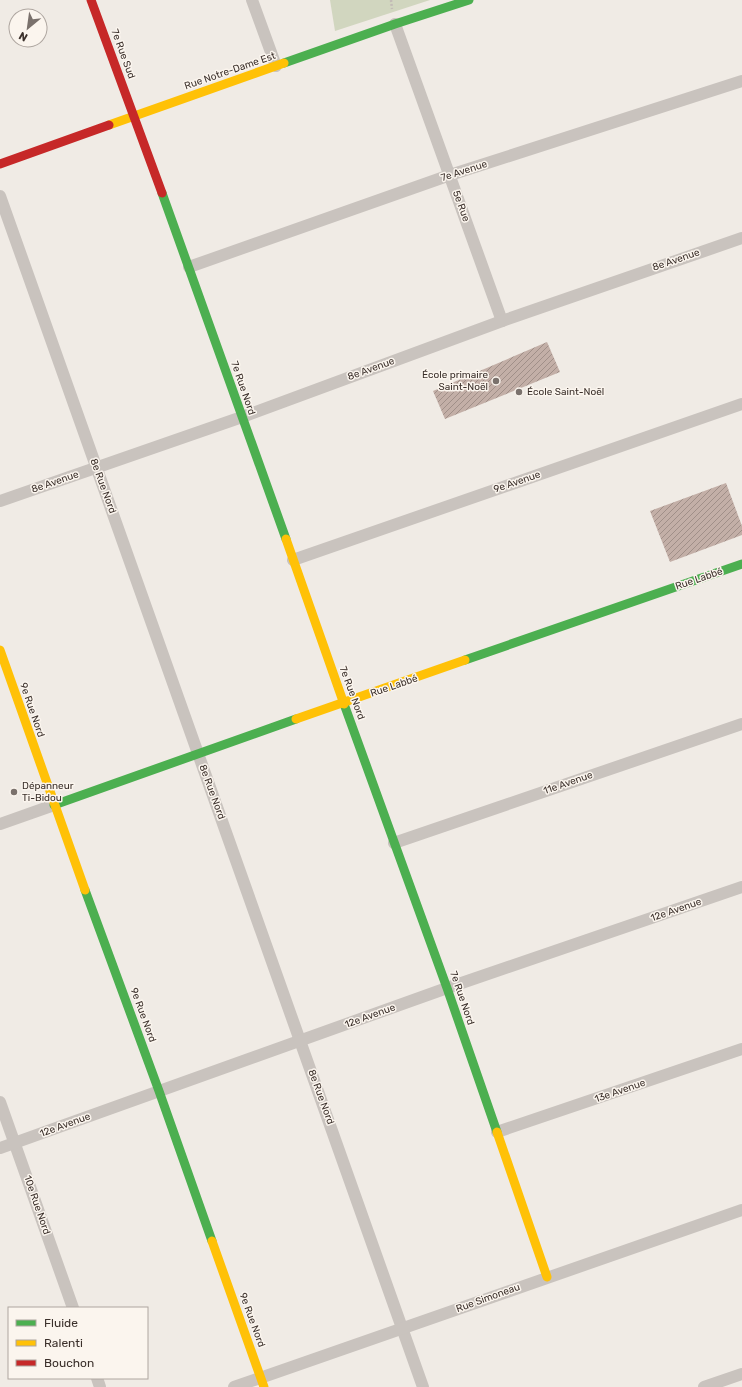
<svg xmlns="http://www.w3.org/2000/svg" width="742" height="1387" viewBox="0 0 742 1387" font-family="Rubik,sans-serif">
<style>
.green{fill:#d1d6bf}
.building{fill:url(#building-hatch)}
.lines{fill:none;stroke-linecap:round;stroke-linejoin:round}
.path{stroke:#c2bbb6;stroke-width:2.5;stroke-dasharray:2 2;stroke-linecap:butt}
.street{stroke:#c9c3be;stroke-width:12}
.fast{stroke:#4caf50;stroke-width:9}
.slow{stroke:#ffc107;stroke-width:9}
.jam{stroke:#c62828;stroke-width:9}
.poi-dot{fill:#7a716c;stroke:#fbf5ee;stroke-width:1.5}
.labels{text-anchor:middle;dominant-baseline:central;stroke-width:3;stroke-linejoin:round;paint-order:stroke}
.street-label{font-size:10px;fill:#3b302b;stroke:#fbf5ee}
.poi-label{font-size:10px;fill:#3b302b;stroke:#fbf5ee;text-anchor:start}
</style>
<defs>
<pattern id="building-hatch" width="6" height="6" patternUnits="userSpaceOnUse"><rect width="6" height="6" fill="#c3afa7"/><path d="M-1 1l2-2M0 6l6-6M5 7l2-2" fill="none" stroke="#a08f88"/></pattern>
</defs>
<rect width="100%" height="100%" fill="#f0ebe5"/>
<!-- green -->
<path class="green" d="M330 0H430L335 31Z"/>
<!-- building -->
<g class="building">
<path d="M547 342 560 372 445 419 433 391Z"/>
<path d="M726 483 742 526V535L670 562 650 511Z"/>
</g>
<g class="lines">
<!-- path -->
<path class="path" d="M391 0 392 9"/>
<!-- street -->
<g class="street">
<path d="M252 0 276 66"/>
<path d="M395 24 502 321"/>
<path d="M0 196 423 1387"/>
<path d="M189 267 450 175 742 81"/>
<path d="M0 501 242 417 502 321 742 238"/>
<path d="M293 560 742 404"/>
<path d="M0 824 54 805"/>
<path d="M394 843 742 724"/>
<path d="M0 1102 73 1308"/>
<path d="M497 1132 742 1049"/>
<path d="M0 1148 447 988 742 887"/>
<path d="M97 1378 100 1387"/>
<path d="M234 1387 742 1210"/>
<path d="M704 1387 742 1374"/>
</g>
<!-- fast -->
<g class="fast">
<path d="M284 63 395 24 469 0"/>
<path d="M162 193 286 539"/>
<path d="M465 660 742 564"/>
<path d="M344 704 447 988 497 1132"/>
<path d="M54 805 296 719"/>
<path d="M85 890 159 1091 212 1241"/>
</g>
<!-- slow -->
<g class="slow">
<path d="M109 125 284 63"/>
<path d="M286 539 344 704"/>
<path d="M0 650 85 890"/>
<path d="M296 719 465 660"/>
<path d="M497 1132 547 1277"/>
<path d="M212 1241 264 1387"/>
</g>
<!-- jam -->
<g class="jam">
<path d="M91 0 162 193"/>
<path d="M0 164 109 125"/>
</g>
</g>
<!-- markers -->
<g class="poi-dot">
<circle cx="496" cy="381" r="4"/>
<circle cx="519" cy="392" r="4"/>
<circle cx="14" cy="792" r="4"/>
</g>
<g class="labels">
<!-- street labels -->
<g class="street-label">
<text transform="translate(123 54) rotate(70)">7e Rue Sud</text>
<text transform="translate(230 71) rotate(-19)">Rue Notre-Dame Est</text>
<text transform="translate(464 171) rotate(-18)">7e Avenue</text>
<text transform="translate(461 206) rotate(70)">5e Rue</text>
<text transform="translate(676 260) rotate(-19)">8e Avenue</text>
<text transform="translate(371 369) rotate(-20)">8e Avenue</text>
<text transform="translate(243 388) rotate(71)">7e Rue Nord</text>
<text transform="translate(55 482) rotate(-19)">8e Avenue</text>
<text transform="translate(517 482) rotate(-19)">9e Avenue</text>
<text transform="translate(103 486) rotate(70)">8e Rue Nord</text>
<text transform="translate(699 579) rotate(-19)">Rue Labbé</text>
<text transform="translate(394 686) rotate(-19)">Rue Labbé</text>
<text transform="translate(352 693) rotate(70)">7e Rue Nord</text>
<text transform="translate(32 710) rotate(71)">9e Rue Nord</text>
<text transform="translate(568 783) rotate(-19)">11e Avenue</text>
<text transform="translate(212 792) rotate(70)">8e Rue Nord</text>
<text transform="translate(676 910) rotate(-19)">12e Avenue</text>
<text transform="translate(462 998) rotate(71)">7e Rue Nord</text>
<text transform="translate(143 1015) rotate(70)">9e Rue Nord</text>
<text transform="translate(370 1016) rotate(-20)">12e Avenue</text>
<text transform="translate(620 1091) rotate(-19)">13e Avenue</text>
<text transform="translate(321 1097) rotate(70)">8e Rue Nord</text>
<text transform="translate(65 1125) rotate(-20)">12e Avenue</text>
<text transform="translate(37 1205) rotate(71)">10e Rue Nord</text>
<text transform="translate(488 1298) rotate(-20)">Rue Simoneau</text>
<text transform="translate(252 1320) rotate(70)">9e Rue Nord</text>
</g>
<!-- poi labels -->
<g class="poi-label">
<text x="488" y="375" text-anchor="end">École primaire<tspan x="488" dy="12">Saint-Noël</tspan></text>
<text x="527" y="392">École Saint-Noël</text>
<text x="22" y="786">Dépanneur<tspan x="22" dy="12">Ti-Bidou</tspan></text>
</g>
</g>
<!-- legend -->
<rect x="8" y="1307" width="140" height="72" fill="#fbf5ee" stroke="#aea6a0"/>
<rect x="16" y="1320" width="20" height="6" fill="#4caf50" stroke="#aea6a0"/>
<text x="44" y="1327" font-size="12" fill="#3b302b">Fluide</text>
<rect x="16" y="1340" width="20" height="6" fill="#ffc107" stroke="#aea6a0"/>
<text x="44" y="1347" font-size="12" fill="#3b302b">Ralenti</text>
<rect x="16" y="1360" width="20" height="6" fill="#c62828" stroke="#aea6a0"/>
<text x="44" y="1367" font-size="12" fill="#3b302b">Bouchon</text>
<!-- north arrow -->
<g transform="translate(28 28) rotate(209)"><circle r="19" fill="#fbf5ee" stroke="#aea6a0"/>
<path d="M0-3L7 15L0 10L-7 15Z" fill="#7a716c"/>
<text y="-6" font-size="11" font-weight="bold" text-anchor="middle" fill="#3b302b">N</text>
</g>
</svg>
